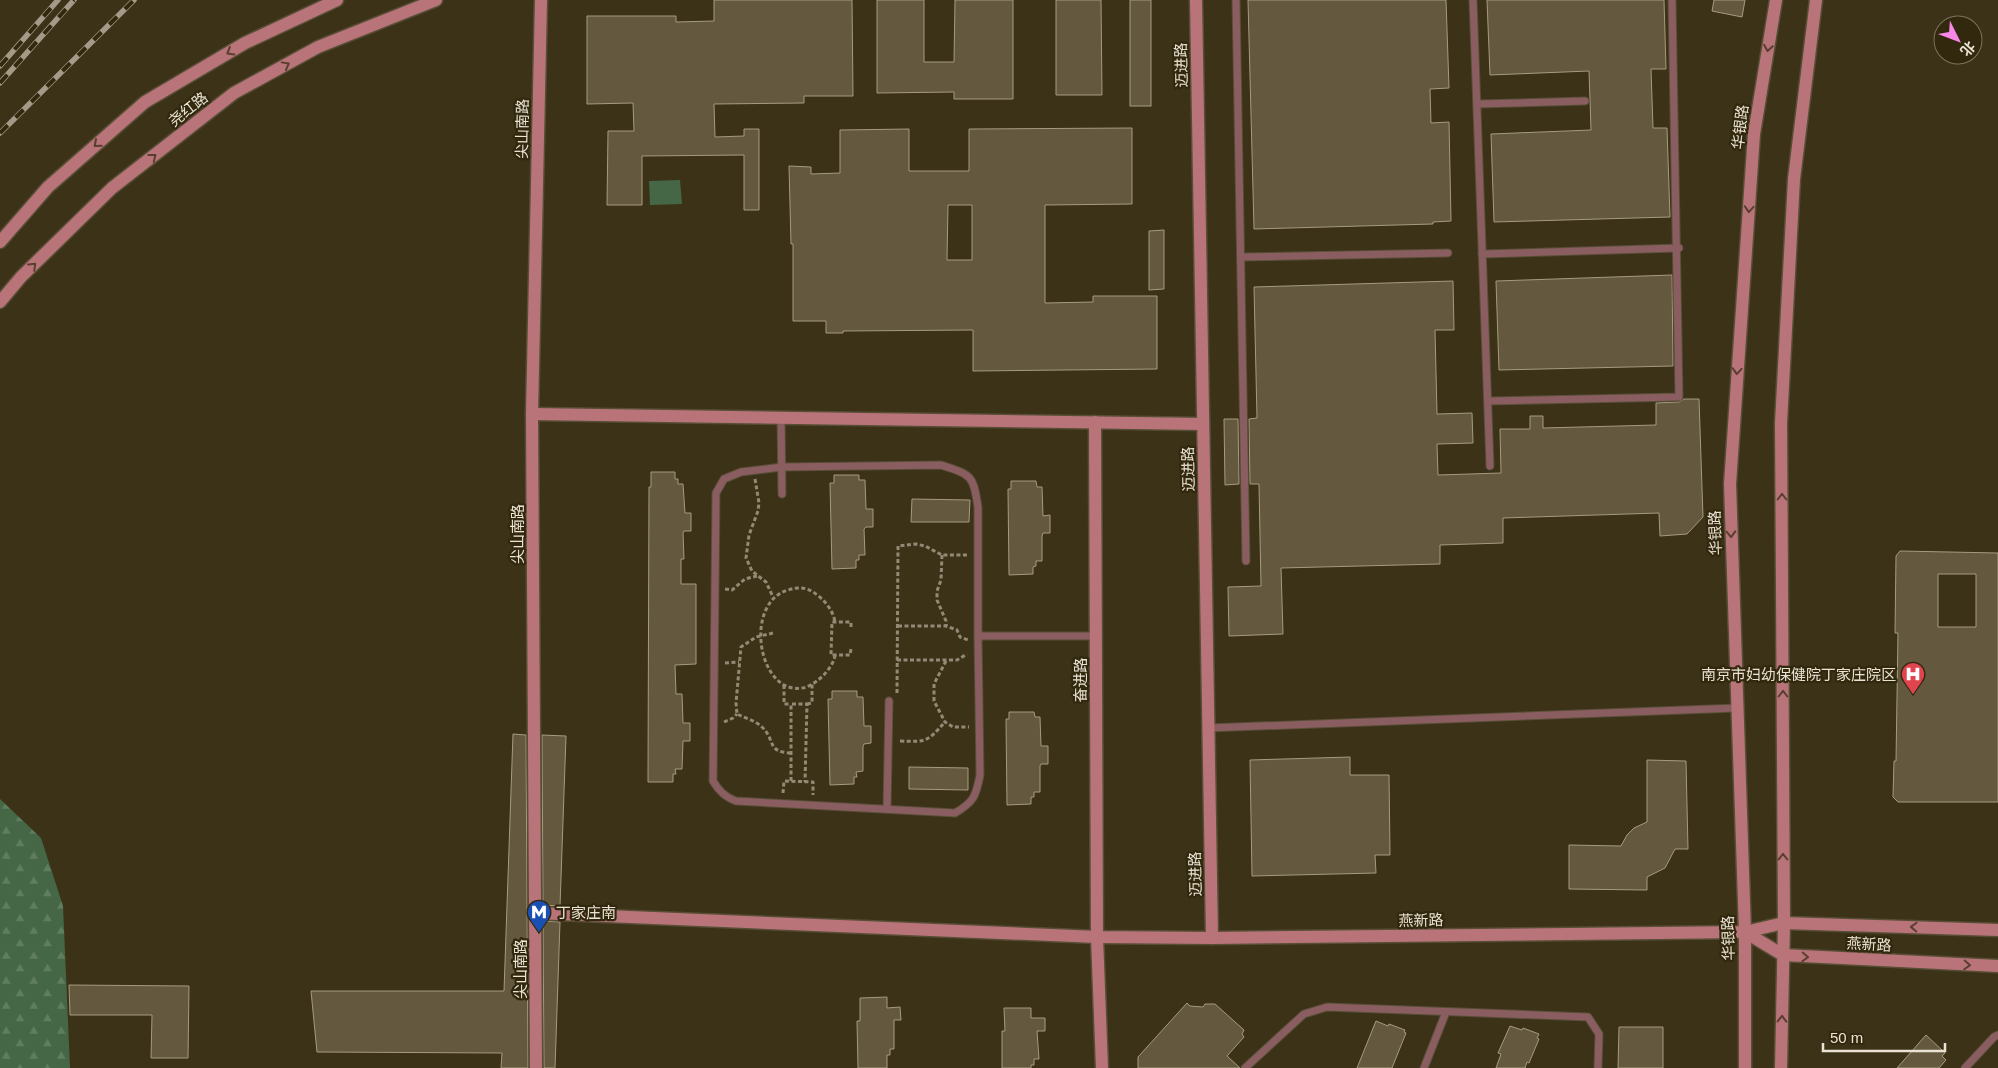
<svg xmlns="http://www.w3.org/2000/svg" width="1998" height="1068" viewBox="0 0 1998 1068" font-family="Arial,'Noto Sans SC',sans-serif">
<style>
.forest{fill:url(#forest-firs)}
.green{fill:#456745}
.building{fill:#64593e;stroke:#a79b7e;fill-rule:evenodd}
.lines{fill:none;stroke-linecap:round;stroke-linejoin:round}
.lane-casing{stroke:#584e36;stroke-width:9}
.secondary-casing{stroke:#584e36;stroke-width:15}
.path{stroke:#938a76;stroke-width:3;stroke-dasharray:4 2.5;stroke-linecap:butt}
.lane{stroke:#8a5d61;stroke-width:7}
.secondary{stroke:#b9747a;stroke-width:12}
.rail-casing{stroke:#a39a87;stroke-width:5.5}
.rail{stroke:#32280e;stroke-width:4;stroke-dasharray:11;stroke-linecap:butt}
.oneway{stroke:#5a3f2e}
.labels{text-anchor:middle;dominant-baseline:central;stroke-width:4.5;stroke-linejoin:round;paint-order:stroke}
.street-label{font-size:15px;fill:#eae3d4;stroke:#32280e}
.poi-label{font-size:15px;fill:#eae3d4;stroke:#32280e;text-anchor:end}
</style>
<defs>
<pattern id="forest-firs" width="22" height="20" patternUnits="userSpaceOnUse" patternTransform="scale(1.25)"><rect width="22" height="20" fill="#456745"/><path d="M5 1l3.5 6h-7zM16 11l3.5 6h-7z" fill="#607d5f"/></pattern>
</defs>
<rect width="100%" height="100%" fill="#3c3218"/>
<!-- forest -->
<path class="forest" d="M0 799 41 838 63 906 70 1068H0Z"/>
<!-- green -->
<path class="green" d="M680 180 682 204 650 205 649 181Z"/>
<!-- building -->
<g class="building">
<path d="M714 0H852L853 96H804V103L714 104 715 137 744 136V129H759V210H744V155L642 156V205H607L608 131H634L633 103 587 104V16H676V22L714 21Z"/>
<path d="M877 0H924V62H954L955 0H1013V99H954V92L877 93Z"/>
<path d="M1056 0H1101L1102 95H1056Z"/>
<rect x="1130" y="0" width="21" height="106"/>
<path d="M1248 0H1446L1449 88 1430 89 1431 123 1449 122 1451 221 1433 222V224L1254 229Z"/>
<path d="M1487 0H1664L1666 69H1651L1653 128H1667L1670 217 1494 222 1491 134 1591 130 1590 100 1589 71 1490 75Z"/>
<path d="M1714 0H1745L1742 17 1712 11Z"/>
<path d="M1132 128V204L1045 205V303L1093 302V296H1157V369L973 371V330L843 331V333H826V321H793V244H791L789 166 811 167V174L840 173V130L909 129V171H969V129ZM948 205H972V260H947Z"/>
<path d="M1164 230V289L1149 290V231Z"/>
<path d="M1672 275 1673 366 1499 370 1496 281Z"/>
<path d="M1453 281 1454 330H1435L1437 414 1472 413 1473 443 1437 444 1438 475 1501 473 1500 429H1530V416H1543V428L1656 425V403L1679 402 1684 399H1699L1703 517 1687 534 1660 536 1659 513 1503 518V543L1440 545V564L1281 568 1283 634 1229 636 1228 587 1261 586 1259 484H1250L1249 419 1257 418 1254 287Z"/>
<path d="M1224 419H1238L1239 484 1225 485Z"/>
<path d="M651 472H675V479H678V484H683L685 513H691V531H684L683 533 684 559H681V584H696V664L675 665 676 694H682L683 723H690V741H683L682 769H675L676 774H673V782H648L649 487H651Z"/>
<path d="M834 475H859V480H865L866 509H873V527H866L864 529 865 555H859V560H856V568L832 569 830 483H834Z"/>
<path d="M1011 481H1036L1037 487H1042L1043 516 1050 515V533H1043L1042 536V561H1036V566L1033 567V574L1009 575 1008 489H1011Z"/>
<path d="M912 499 970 500 969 522H911Z"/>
<path d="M1900 551 1998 553V802H1898L1893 797 1894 761H1896L1898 633H1895L1896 556ZM1938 574H1976V627H1938Z"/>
<path d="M832 691H857V697H863L864 726H871V743L864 744 863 746V771L856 772 857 777H854V784L830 785 828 699H832Z"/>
<path d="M1009 712H1034L1035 717H1040L1041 746H1048V764H1041L1040 766V792H1034V797H1031V804L1007 805 1006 719H1009Z"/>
<path d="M513 734 526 735 528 1068H501L502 1053 317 1052 311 991H504Z"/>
<path d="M542 735 566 736 560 906 543 905Z"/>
<path d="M1350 757V775H1389L1390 855H1375L1376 873 1252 876 1250 760Z"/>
<path d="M1647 760 1686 761 1688 849H1675L1665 868 1647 877V890L1569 889V845L1621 846 1627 835 1634 828 1647 822Z"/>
<path d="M909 767 968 768V790L909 789Z"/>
<path d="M543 921 560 922 555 1068H544Z"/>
<path d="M69 985 189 986 188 1058H151L152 1015H70Z"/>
<path d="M887 997V1008L900 1007 901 1020H894V1049H890V1055H887V1068H858L857 1021H860V998Z"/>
<path d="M1187 1003 1190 1006 1203 1007 1205 1004H1215L1244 1030 1242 1034 1244 1037 1227 1056 1240 1068H1138V1057Z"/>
<path d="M1004 1008H1031V1018H1045V1031H1037L1039 1059H1034V1065H1031V1068H1002V1031H1005Z"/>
<path d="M1376 1021 1388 1026 1389 1024 1405 1030 1404 1032 1406 1033 1392 1068H1357Z"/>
<path d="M1510 1026 1522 1030 1523 1028 1539 1034 1537 1038 1539 1039 1529 1063 1527 1062 1525 1068H1496L1501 1054 1498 1053Z"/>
<path d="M1619 1027H1663V1068H1618Z"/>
<path d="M1926 1035 1945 1053 1942 1056 1946 1060 1939 1068H1897Z"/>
</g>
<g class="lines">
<!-- lane casing -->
<g class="lane-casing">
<g id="lane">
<path d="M1236 0 1246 561"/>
<path d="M1473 0 1490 466"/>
<path d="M1477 104 1585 101"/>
<path d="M1482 254 1679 248"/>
<path d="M1241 257 1448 253"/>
<path d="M1488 401 1679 397 1672 0"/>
<path d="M781 418 782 494"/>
<path d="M978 636 980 775C976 796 974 802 955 813L736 801C725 797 719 791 713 781L716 493 724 479 741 472 782 467 941 465C972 475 973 475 978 507V636H1096"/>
<path d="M1208 728 1737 708"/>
<path d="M887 809 889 701"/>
<path d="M1245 1068 1304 1014 1327 1007 1588 1017 1599 1034 1598 1068"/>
<path d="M1424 1068 1446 1012"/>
<path d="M1965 1068 1994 1037 1998 1035"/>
</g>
</g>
<!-- secondary casing -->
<g class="secondary-casing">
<g id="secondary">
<path d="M1196 0 1212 938"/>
<path d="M0 242 48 187 145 102 245 43 337 0"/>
<path d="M0 302 21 277 112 188 234 93 318 47 436 0"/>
<path d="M532 414 1203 424"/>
<path d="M1095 422 1097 937 1102 1068"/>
<path d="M536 913 1097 937 1212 938 1745 932 1784 923 1998 930"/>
<path d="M1745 932 1783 955 1998 966"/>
<path d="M536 1068 532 414 541 0"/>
<path d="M1745 1068V932L1730 484 1754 134 1776 0"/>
<path d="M1781 1068 1784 923 1781 423 1794 179 1816 0"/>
</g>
</g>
<!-- path -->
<g class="path">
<path d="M755 479 759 503 758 511 749 535 746 558 752 571 766 582 773 597"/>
<path d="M942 555 941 580 937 591V600L946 621V626"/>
<path d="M725 589 732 590 745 579 757 576"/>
<path d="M898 626H946L957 630 960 637 968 640"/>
<path d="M773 633 756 637 741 647 736 703 737 714C745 718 756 721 762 727 776 740 766 752 791 753"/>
<path d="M851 649 850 655H831L832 622H851V629"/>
<path d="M835 655C834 668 814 687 802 688 758 695 743 603 788 590 797 587 805 587 813 592 824 599 833 610 835 622"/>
<path d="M897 660H957L967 654"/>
<path d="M946 661 934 684V701L945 722 953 727H969"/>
<path d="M725 663 739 662"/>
<path d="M784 685V704H791"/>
<path d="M897 693 898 546 916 544 925 546 942 555H967"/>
<path d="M807 704 812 703V684"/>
<path d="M724 722 733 718 737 714"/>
<path d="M900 741C927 742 927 742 945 722"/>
<path d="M791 781V704H807L805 782"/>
<path d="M783 793 784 781 813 782V795"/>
</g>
<!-- lane -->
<use href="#lane" class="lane"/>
<!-- secondary -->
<use href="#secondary" class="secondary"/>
<!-- rail casing -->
<g class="rail-casing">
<g id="rail">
<path d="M0 66 58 0"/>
<path d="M0 83 74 0"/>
<path d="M0 133 134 0"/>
</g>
</g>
<!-- rail -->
<use href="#rail" class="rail"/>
</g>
<!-- one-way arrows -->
<defs><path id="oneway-chevron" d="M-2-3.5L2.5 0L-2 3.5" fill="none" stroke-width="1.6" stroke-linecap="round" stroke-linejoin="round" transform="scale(1.25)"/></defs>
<g class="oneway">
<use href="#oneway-chevron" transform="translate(1768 48) rotate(99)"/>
<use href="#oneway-chevron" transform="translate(230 52) rotate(149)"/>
<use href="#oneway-chevron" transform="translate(286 65) rotate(-29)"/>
<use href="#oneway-chevron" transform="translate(97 144) rotate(139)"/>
<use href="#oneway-chevron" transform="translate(153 157) rotate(-38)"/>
<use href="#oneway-chevron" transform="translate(1749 209) rotate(94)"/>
<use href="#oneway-chevron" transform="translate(33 266) rotate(-44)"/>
<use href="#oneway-chevron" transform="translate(1737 371) rotate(94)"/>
<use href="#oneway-chevron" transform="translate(1782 497) rotate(-90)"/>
<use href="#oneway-chevron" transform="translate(1731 534) rotate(88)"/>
<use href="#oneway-chevron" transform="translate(1783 694) rotate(-90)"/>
<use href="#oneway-chevron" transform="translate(1783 857) rotate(-90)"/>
<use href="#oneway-chevron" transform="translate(1914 927) rotate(-178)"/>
<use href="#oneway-chevron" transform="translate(1805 957) rotate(3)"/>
<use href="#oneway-chevron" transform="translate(1967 965) rotate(3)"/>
<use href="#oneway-chevron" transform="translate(1782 1019) rotate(-89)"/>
</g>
<!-- icons -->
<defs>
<g id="hospital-pin" transform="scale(1.25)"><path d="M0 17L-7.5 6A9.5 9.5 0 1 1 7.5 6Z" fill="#e0444e" stroke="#32280e"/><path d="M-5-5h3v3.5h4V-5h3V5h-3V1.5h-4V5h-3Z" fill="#fff"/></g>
<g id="metro-pin" transform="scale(1.25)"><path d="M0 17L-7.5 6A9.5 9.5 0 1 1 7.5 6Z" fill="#1a4fb4" stroke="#32280e"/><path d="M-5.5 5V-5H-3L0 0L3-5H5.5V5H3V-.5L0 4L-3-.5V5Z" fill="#fff"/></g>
</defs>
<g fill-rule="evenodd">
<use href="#hospital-pin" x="1913" y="674"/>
<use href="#metro-pin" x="539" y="912"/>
</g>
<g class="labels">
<!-- street labels -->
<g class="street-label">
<text transform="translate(1181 65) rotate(-91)">迈进路</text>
<text transform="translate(188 109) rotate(-38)">尧红路</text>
<text transform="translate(1740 127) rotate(-83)">华银路</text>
<text transform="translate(522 129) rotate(-89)">尖山南路</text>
<text transform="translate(1188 469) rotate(-91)">迈进路</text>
<text transform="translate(1715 533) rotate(-92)">华银路</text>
<text transform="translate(517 534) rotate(-90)">尖山南路</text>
<text transform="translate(1080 680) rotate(-90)">奋进路</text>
<text transform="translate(1195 874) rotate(-91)">迈进路</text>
<text transform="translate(1421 920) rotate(-1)">燕新路</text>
<text transform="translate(1728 938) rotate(-91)">华银路</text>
<text transform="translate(1869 944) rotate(3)">燕新路</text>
<text transform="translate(520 969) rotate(-90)">尖山南路</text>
</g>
<!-- poi labels -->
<g class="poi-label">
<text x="1896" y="674">南京市妇幼保健院丁家庄院区</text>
<text x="556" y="912" text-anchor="start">丁家庄南</text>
</g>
</g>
<!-- north arrow -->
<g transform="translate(1958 40) rotate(132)"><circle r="24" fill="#32280e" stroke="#7c735d"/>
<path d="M0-4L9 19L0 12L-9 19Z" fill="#f987e8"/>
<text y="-8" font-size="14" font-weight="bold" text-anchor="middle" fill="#eae3d4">北</text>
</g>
<!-- scale -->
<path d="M1823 1043v8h122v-8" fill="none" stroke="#eae3d4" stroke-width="2.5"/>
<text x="1830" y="1043" font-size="15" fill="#eae3d4" stroke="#32280e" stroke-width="4" paint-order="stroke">50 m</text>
</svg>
